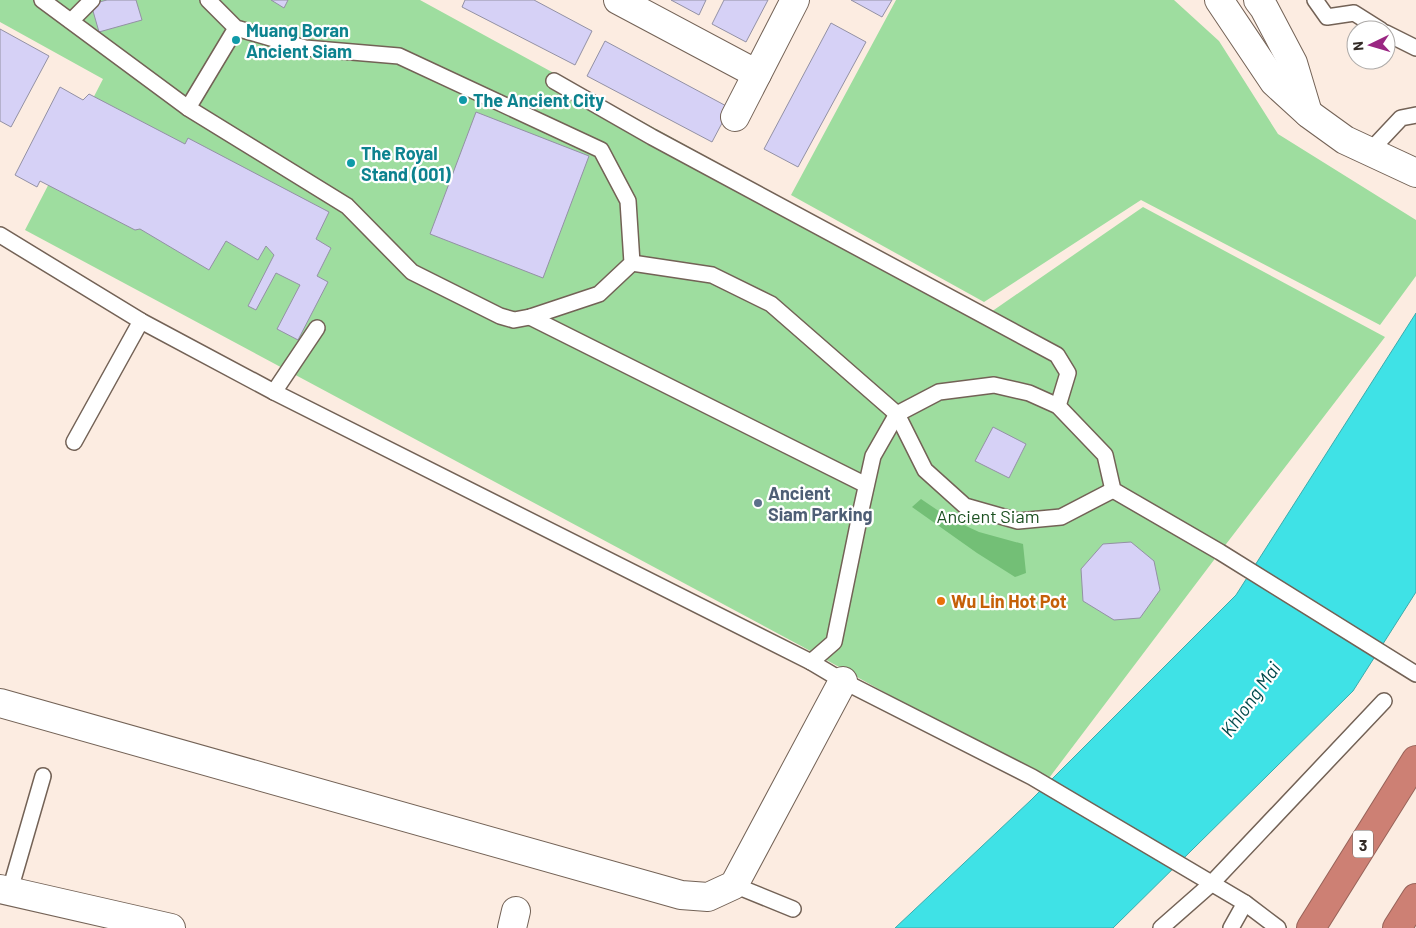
<svg xmlns="http://www.w3.org/2000/svg" width="1416" height="928" viewBox="0 0 1416 928" font-family="Barlow,sans-serif">
<style>
.green{fill:#9edd9f}
.forest{fill:#73bf76}
.water{fill:#3fe2e6;stroke:#3babac}
.building{fill:#d6d1f6;stroke:#9391a4}
.lines{fill:none;stroke-linecap:round;stroke-linejoin:round}
.lane-casing{stroke:#736256;stroke-width:18}
.street-casing{stroke:#736256;stroke-width:30}
.highway-casing{stroke:#976259;stroke-width:30}
.lane{stroke:#fff;stroke-width:15}
.street{stroke:#fff;stroke-width:28}
.highway{stroke:#cd8074;stroke-width:28}
.culture-dot{fill:#0f9aa8;stroke:#fff;stroke-width:2}
.service-dot{fill:#5c6f8a;stroke:#fff;stroke-width:2}
.food-dot{fill:#e8710a;stroke:#fff;stroke-width:2}
.labels{text-anchor:middle;dominant-baseline:central;stroke-width:4.5;stroke-linejoin:round;paint-order:stroke}
.shield{fill:#fff;stroke:#706b67;stroke-width:1}
.shield-label{font-size:16px;font-weight:bold;fill:#332b26}
.culture-label{font-size:18px;font-weight:bold;fill:#0d838f;stroke:#fff;text-anchor:start}
.service-label{font-size:18px;font-weight:bold;fill:#4e5e75;stroke:#fff;text-anchor:start}
.park-label{font-size:18px;fill:#1b5020;stroke:#fff}
.food-label{font-size:18px;font-weight:bold;fill:#c56008;stroke:#fff;text-anchor:start}
.water-label{font-size:19px;font-style:italic;fill:#00494b;stroke:#fff}
</style>
<rect width="100%" height="100%" fill="#fcece1"/>
<!-- green -->
<g class="green">
<path d="M0 0H420L991 312 1143 207 1385 337 1220 552 1046 782 803 647 25 230 103 79 0 22Z"/>
<path d="M896 0H1174L1219 41 1278 134 1416 220V276L1380 325 1141 200 984 302 791 195Z"/>
</g>
<!-- forest -->
<path class="forest" d="M921 499 949 518 979 532 1023 544 1026 573 1015 577 977 553 912 507Z"/>
<!-- water -->
<path class="water" d="M1416 313V592L1353 691 1113 928H895L1031 800 1236 595Z"/>
<!-- building -->
<g class="building">
<path d="M107 0H136L142 20 99 32 91 4Z"/>
<path d="M271 0H288L284 8Z"/>
<path d="M465 0H534L592 31 575 65 462 7Z"/>
<path d="M671 0H706L699 15Z"/>
<path d="M724 0H768L746 42 712 24Z"/>
<path d="M851 0H892L882 17Z"/>
<path d="M831 23 866 42 798 167 764 149Z"/>
<path d="M0 29 49 56 11 127 0 121Z"/>
<path d="M605 41 730 108 712 142 587 76Z"/>
<path d="M60 87 83 100 89 94 185 144 188 138 329 212 316 239 331 248 317 276 328 282 298 340 277 329 300 285 276 273 256 310 248 306 274 255 266 246 258 260 226 241 209 270 140 229 135 230 40 181 37 187 15 175Z"/>
<path d="M476 112 589 156 543 278 430 234Z"/>
<path d="M993 427 1026 444 1009 478 975 461Z"/>
<path d="M1131 542 1154 561 1160 590 1140 618 1114 620 1083 601 1081 569 1103 544Z"/>
</g>
<g class="lines">
<!-- lane casing -->
<g class="lane-casing">
<g id="lane">
<path d="M42 0 188 108"/>
<path d="M208 0 236 28 305 48 399 56 601 150 628 201 632 263 599 294 530 317 514 320 500 316 412 272 347 206 188 108 236 28"/>
<path d="M1315 0 1327 17 1354 13 1381 30"/>
<path d="M71 21 92 0"/>
<path d="M1386 33 1416 48"/>
<path d="M554 81 652 137 1057 355 1068 373 1058 406"/>
<path d="M1370 151 1401 118 1416 115"/>
<path d="M0 235 141 321 274 392 811 662 843 681 1032 777 1245 903 1278 928"/>
<path d="M632 263 712 275 771 304 897 414 925 470 965 506 1018 521 1061 517 1113 490"/>
<path d="M530 317 866 485"/>
<path d="M274 392 317 328"/>
<path d="M74 442 141 321"/>
<path d="M811 662 834 642 861 510 873 456 897 414 939 392 994 385 1029 393 1058 406 1105 455 1113 490 1220 552 1416 674"/>
<path d="M734 885 793 909"/>
<path d="M10 890 43 776"/>
<path d="M1161 928 1211 884 1384 701"/>
<path d="M1231 928 1245 903"/>
</g>
</g>
<!-- street casing -->
<g class="street-casing">
<g id="street">
<path d="M618 0 757 74"/>
<path d="M1219 0 1274 82 1309 114 1345 140 1416 173"/>
<path d="M1258 0 1264 8 1293 63 1308 113"/>
<path d="M735 117 795 0"/>
<path d="M0 703 681 895 708 897 734 885 843 681"/>
<path d="M0 889 171 928"/>
<path d="M512 928 516 911"/>
</g>
</g>
<!-- highway casing -->
<g class="highway-casing">
<g id="highway">
<path d="M1311 928 1416 760"/>
<path d="M1397 928 1416 898"/>
</g>
</g>
<!-- lane -->
<use href="#lane" class="lane"/>
<!-- street -->
<use href="#street" class="street"/>
<!-- highway -->
<use href="#highway" class="highway"/>
</g>
<!-- markers -->
<g class="culture-dot">
<circle cx="236" cy="40" r="5"/>
<circle cx="463" cy="100" r="5"/>
<circle cx="351" cy="163" r="5"/>
</g>
<circle class="service-dot" cx="758" cy="503" r="5"/>
<circle class="food-dot" cx="941" cy="601" r="5"/>
<g class="labels">
<!-- shield labels -->
<rect class="shield" x="1353" y="830.5" width="20" height="27" rx="4"/>
<g class="shield-label">
<text x="1363" y="844">3</text>
</g>
<!-- culture labels -->
<g class="culture-label">
<text x="246" y="30">Muang Boran<tspan x="246" dy="21">Ancient Siam</tspan></text>
<text x="473" y="100">The Ancient City</text>
<text x="361" y="153">The Royal<tspan x="361" dy="21">Stand (001)</tspan></text>
</g>
<!-- service labels -->
<g class="service-label">
<text x="768" y="493">Ancient<tspan x="768" dy="21">Siam Parking</tspan></text>
</g>
<!-- park labels -->
<g class="park-label">
<text x="988" y="516">Ancient Siam</text>
</g>
<!-- food labels -->
<g class="food-label">
<text x="951" y="601">Wu Lin Hot Pot</text>
</g>
<!-- water labels -->
<g class="water-label">
<text transform="translate(1250 699) rotate(-54)">Khlong Mai</text>
</g>
</g>
<!-- north arrow -->
<g transform="translate(1371 45) rotate(265)"><circle r="24" fill="#ffffff" stroke="#adaaa8"/>
<path d="M0-4L9 19L0 12L-9 19Z" fill="#9a2682"/>
<text y="-8" font-size="14" font-weight="bold" text-anchor="middle" fill="#332b26">N</text>
</g>
</svg>
